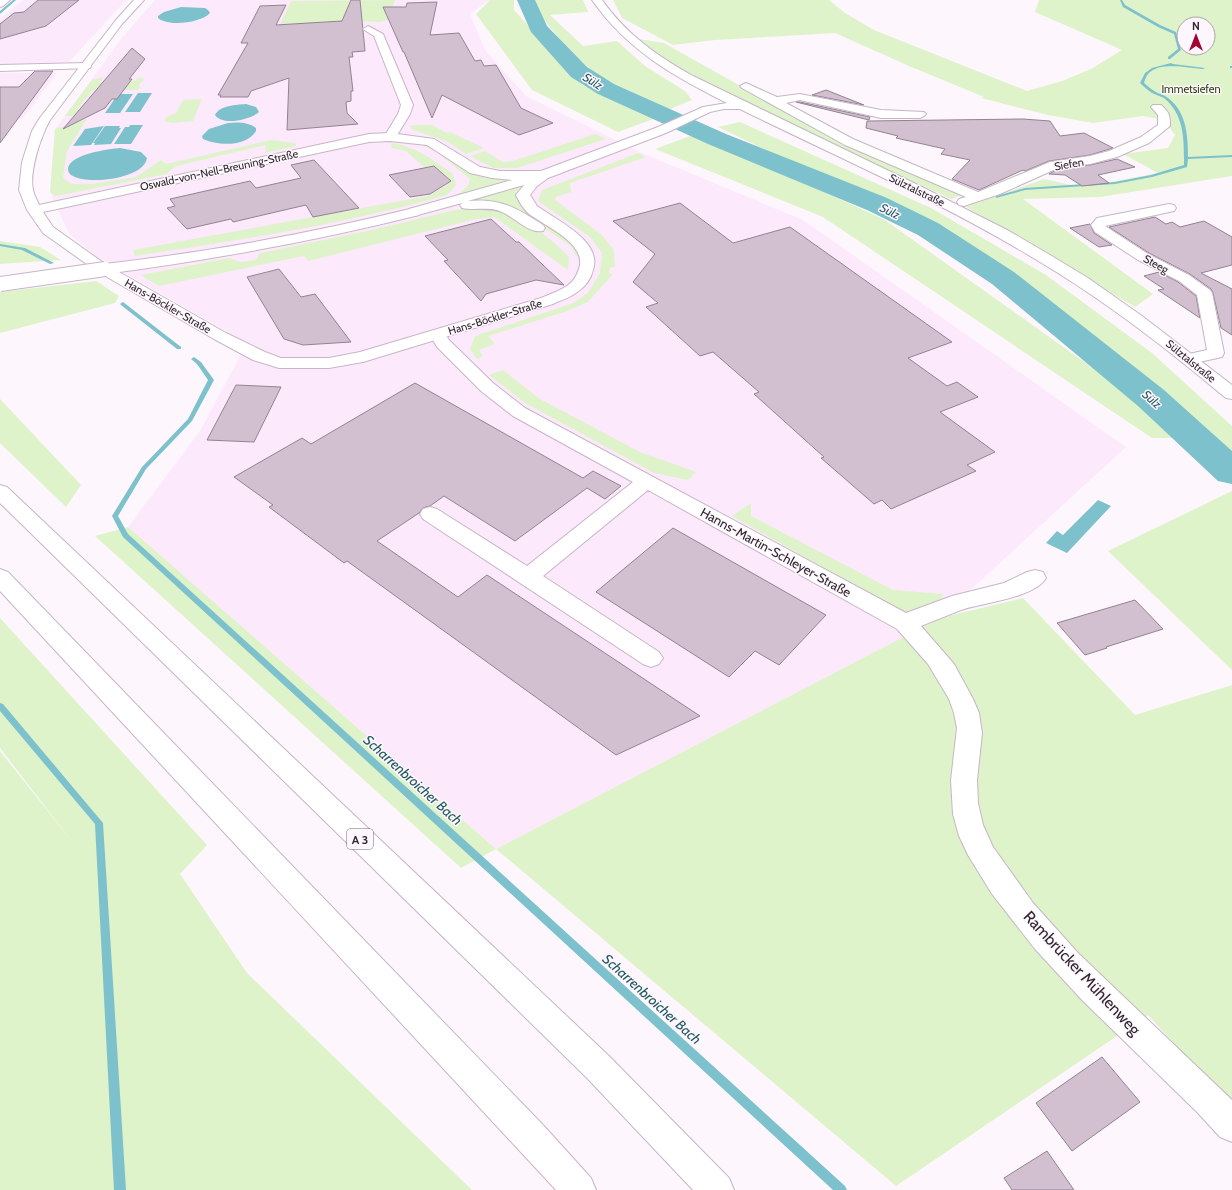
<svg xmlns="http://www.w3.org/2000/svg" width="1232" height="1190" viewBox="0 0 1232 1190" font-family="Cabin,sans-serif">
<style>
.built{fill:#fde9fc}
.green{fill:#def3ca;fill-rule:evenodd}
.water{fill:#7dc1cc}
.lines{fill:none;stroke-linecap:round;stroke-linejoin:round}
.stream{fill:#7dc1cc;fill-rule:evenodd}
.river{fill:#7dc1cc;fill-rule:evenodd}
.building{fill:#d2c0d1;stroke:#938392}
.street-casing{stroke:#c7b5c6;stroke-width:2}
.secondary-casing{stroke:#c7b5c6;stroke-width:2}
.highway-casing{stroke:#c7b5c6;stroke-width:2}
.street{fill:#fff;fill-rule:evenodd}
.secondary{fill:#fff;fill-rule:evenodd}
.highway{fill:#fff;fill-rule:evenodd}
.highway-bridge-casing{stroke:#c7b5c6;stroke-width:16;stroke-linecap:butt}
.highway-bridge{stroke:#fff;stroke-width:14}
.labels{text-anchor:middle;dominant-baseline:central;stroke-width:3;stroke-linejoin:round;paint-order:stroke}
.far-park-label{font-size:11px;fill:#283e09;stroke:#fef6fd}
.far-street-label{font-size:11px;fill:#2e272e;stroke:#fef6fd}
.far-water-label{font-size:12px;font-style:italic;fill:#205a62;stroke:#fef6fd}
.shield{fill:#fef6fd;stroke:#6c656c;stroke-width:1}
.shield-label{font-size:12px;font-weight:bold;fill:#2e272e}
.street-label{font-size:13px;fill:#2e272e;stroke:#fef6fd}
.water-label{font-size:14px;font-style:italic;fill:#205a62;stroke:#fef6fd}
.near-street-label{font-size:16px;fill:#2e272e;stroke:#fef6fd}
</style>
<rect width="100%" height="100%" fill="#fef6fd"/>
<!-- built -->
<g class="built">
<path d="M23 0H126L69 62 0 64V19Z"/>
<path d="M155 0H489L470 14 485 50 526 96 642 153 803 220 1126 447 940 618 496 849 128 527 200 431 247 343 97 257 69 234 50 192 55 129 122 38Z"/>
<path d="M0 73H57L23 118 0 119Z"/>
</g>
<!-- green -->
<g class="green">
<path d="M395 0 389 19 381 22 347 21 280 25 291 1Z"/>
<path d="M490 0H514V10L582 85 656 118 618 132 532 90 476 14Z"/>
<path d="M535 0H583L588 12 550 15 583 46 617 41 645 66 685 91 692 100 670 109 599 77 566 47 538 12Z"/>
<path d="M613 0H829L845 13 874 30 1027 91 1062 81 1091 69 1122 50 1035 12 1039 0H1232V176L1100 197 1023 199 1153 294 1135 307 966 207 1044 179 1071 185 1100 184 1158 173 1123 154 1168 148 1175 135 1164 120 1143 116 1093 123 1048 115 981 98 984 97 909 66 835 33 715 40 673 45 622 18ZM1184 24H1208V48H1184Z"/>
<path d="M639 39 664 43 744 88 968 193 951 199 792 126 674 65Z"/>
<path d="M104 77 100 82 134 81 140 77 144 79 138 86 140 87 138 90H121L104 87 97 89 92 91 77 110 91 115 90 116H65L92 80Z"/>
<path d="M202 99 193 121 172 123 164 121 166 117 176 113 183 100Z"/>
<path d="M87 119 67 151 63 178 72 184H92L136 177 161 160 166 164 271 140 295 143 296 146 265 153 266 145 176 166 167 174 56 196 50 192 55 129Z"/>
<path d="M740 122 931 208 1046 275 1152 353 1232 426V455L1142 382 992 269 867 198 718 127Z"/>
<path d="M416 125H432L447 133 450 132 484 148 466 154 448 142 411 129 410 126Z"/>
<path d="M698 133 885 220 1111 381 1185 438H1152L823 217 655 149Z"/>
<path d="M595 134 606 139 517 168H493L470 156 485 151 503 162 513 161Z"/>
<path d="M391 143C417 147 432 159 453 174L456 185 447 195C345 224 240 240 135 256L133 250 428 196 447 185 448 177 435 166 424 167 406 151 392 148Z"/>
<path d="M425 143 472 173 486 178H516L456 196 468 186 470 179 437 152 421 145Z"/>
<path d="M638 153 646 157 570 183 571 192 556 197 555 200 602 235 614 250 615 267 610 268 609 272 612 275 588 302 564 312 488 336 495 344 479 350 483 356 477 359 470 349 475 336 573 303 588 293 600 273 602 253 590 237 538 201 542 190Z"/>
<path d="M526 183 516 192V199L522 207 575 245 582 255 576 256 571 246 509 205C493 200 477 201 461 203Z"/>
<path d="M472 206C487 207 502 209 515 215 530 223 558 244 569 257L568 270 494 217 476 219 308 261 304 256 159 286 141 275 229 258 241 262 256 260 260 253 367 231Z"/>
<path d="M0 241 40 247 61 260 0 264Z"/>
<path d="M96 281 119 296 115 303 0 333V292Z"/>
<path d="M503 370 540 399 640 452 696 472 688 480 654 473 525 403 489 375Z"/>
<path d="M0 399 81 485 66 507 0 443Z"/>
<path d="M1232 491V670L1108 551Z"/>
<path d="M751 503V516L893 590 944 594 931 611 906 614 732 516Z"/>
<path d="M128 527 496 849 940 618 1023 598 1135 715 1232 685V1107L1148 1015 896 1186 496 849 461 868 95 536Z"/>
<path d="M0 618 207 845 180 874 247 973 472 1190H0V751L73 843 0 748Z"/>
</g>
<!-- water -->
<g class="water">
<path d="M181 7 205 8 208 10 210 13C201 23 168 27 158 18V16L164 12Z"/>
<path d="M138 93H152L140 112H125Z"/>
<path d="M118 94H133L120 113H105Z"/>
<path d="M246 104 256 107 259 112C250 120 222 126 215 115 220 105 236 105 246 104Z"/>
<path d="M228 123C238 122 248 122 256 128V131C246 147 218 146 203 139L202 136 209 129Z"/>
<path d="M130 125H143L131 144H114L125 127H129Z"/>
<path d="M104 126 91 145 73 146 85 129Z"/>
<path d="M105 126H120L119 128H121L111 144 94 145 95 143H93Z"/>
<path d="M120 148 141 152 147 158C144 179 88 185 73 176 70 175 68 172 68 169 69 154 109 149 120 148Z"/>
<path d="M1098 500 1111 506 1067 553 1046 543 1057 531 1063 535Z"/>
</g>
<g class="lines">
<!-- stream -->
<g class="stream">
<path d="M13 0H16L0 14V11Z"/>
<path d="M1120 0H1122L1125 5 1160 25 1176 32 1181 50 1170 59H1168V57L1178 49 1174 34 1158 27 1123 7Z"/>
<path d="M1171 63 1173 64 1205 68 1203 69C1188 68 1159 61 1148 74 1146 76 1145 80 1144 83 1148 86 1152 90 1156 92 1159 94 1162 94 1165 96 1186 109 1188 134 1188 157L1232 155V157L1188 159 1187 167 1152 177 1115 184 1025 190 996 198V196L1025 188 1115 182 1151 175 1184 165C1184 141 1185 115 1164 98 1160 96 1156 95 1152 93 1148 90 1144 87 1140 83L1145 73 1152 68Z"/>
<rect x="1230" y="66" width="2" height="2"/>
<path d="M0 244 25 248 54 263 50 264 22 250 0 246Z"/>
<path d="M123 302 181 347V349H177L121 305 120 304Z"/>
<path d="M194 357 201 362 214 380 192 421 146 469 118 516 128 534 845 1186 847 1190H833L123 537 112 516 142 467 188 419 208 380 197 364 191 359Z"/>
<path d="M0 703 3 704 103 823 126 1190H114L95 824 0 711Z"/>
</g>
<!-- river -->
<path class="river" d="M517 0H535L547 26 587 67 614 84 726 134 887 198 938 223 1014 272 1164 390 1232 451V484L1218 481 1138 406 992 284 918 235 867 210 708 144 598 94 571 77 531 32Z"/>
</g>
<!-- building -->
<g class="building">
<path d="M38 0H79L46 26 0 39V24L14 13 24 12Z"/>
<path d="M351 0H360L365 51 352 52 353 57H349L353 91H351V101L346 102 347 113 358 124 287 130 289 78 251 91 248 97H220L221 95H218L248 43H241L260 6 286 5 276 25 342 21Z"/>
<path d="M437 2 430 35 459 33 475 61 481 60 484 66 496 65 521 108 553 123 519 135 442 95 432 118 404 52H403L383 7H406L407 3Z"/>
<path d="M132 48 145 59 129 79H132L117 99H112L105 108 63 129Z"/>
<path d="M35 71H53L0 143V87H19Z"/>
<path d="M826 90 864 105 812 95Z"/>
<path d="M796 102H800L870 117 869 120Z"/>
<path d="M1023 119 1050 121 1060 136 1084 133 1113 148 1090 155 1049 161 1025 171 1023 170 979 190 952 179 970 160 941 154 945 149 896 138 898 136 866 128 867 121Z"/>
<path d="M1117 159 1135 167 1098 175 1109 183 1082 186 1065 175 1049 174 1058 169 1090 165Z"/>
<path d="M314 160 359 208 313 217 306 205 233 222 231 219 187 229 167 208 175 206 170 199 250 181 256 188 301 178 291 165Z"/>
<path d="M434 166 451 181 430 194 410 197 389 175Z"/>
<path d="M680 203 733 243 790 227 952 342 908 358 947 386 957 382 978 397 940 412 995 452 967 465 976 471 891 509 882 500 874 504 821 458 824 457 754 394 759 392 713 352 700 356 646 307 658 303 633 282 655 254 613 221Z"/>
<path d="M1155 217 1166 224 1172 222 1180 227 1204 221 1232 237V265L1201 273 1232 289V335L1221 328 1213 293 1211 289 1190 274 1149 253 1109 227Z"/>
<path d="M491 219 516 242H519L564 285 536 280 486 294 481 301 444 261 448 260 425 236Z"/>
<path d="M1090 224 1094 233 1112 245 1099 247 1070 228Z"/>
<path d="M279 269 301 297 315 294 351 342 303 345 284 339 247 277Z"/>
<path d="M1159 272 1178 282 1196 296 1200 318 1158 290 1164 289 1144 276Z"/>
<path d="M415 383 583 478 593 471 621 486 605 499 587 488 515 541 444 496 430 506 423 508 419 513 377 541 458 597 487 575 700 716 616 755 347 561 344 563 269 507 273 505 234 477 302 438 311 444Z"/>
<path d="M236 385 281 387 254 442 207 440Z"/>
<path d="M673 528 826 615 779 665 755 651 729 677 596 592Z"/>
<path d="M1135 600 1163 629 1106 647 1107 648 1085 655 1057 623Z"/>
<path d="M1102 1057 1140 1102 1072 1151 1036 1103Z"/>
<path d="M1047 1151 1074 1190H1012L1004 1178Z"/>
</g>
<g class="lines">
<!-- street casing -->
<g class="street-casing">
<g id="street">
<path d="M0 0H10L3 6 0 7Z"/>
<path d="M368 26 383 34 413 105 410 114 396 137 394 140H386L384 137 398 114 401 105 374 36 363 29Z"/>
<path d="M86 63 91 66 90 68 0 71V65Z"/>
<path d="M746 83 777 97 800 94 881 110 924 112 926 114 924 116 920 118H881L800 100 786 103 853 139 978 192 1050 162 1090 156 1109 151 1141 137 1158 125V115L1151 107 1153 105H1161C1169 112 1170 115 1170 126L1149 143 1117 157 1090 164 1058 168 1000 194 964 206 959 205 957 202 959 199 966 197 845 145 742 88 740 86Z"/>
<path d="M1169 204 1174 205 1176 208 1174 211 1105 226 1148 254 1189 275 1210 290 1212 293 1224 353 1222 357 1190 364 1184 363 1182 359 1184 355 1207 350 1197 295 1179 281 1138 260 1095 232 1091 225 1097 218Z"/>
<path d="M438 330 444 332 449 340 493 383 525 408 906 613 952 596 1004 583 1027 572 1035 570 1043 572 1046 578C1035 597 985 603 964 609 950 614 936 620 921 626L954 664 973 699 979 713 982 733 977 780 978 803 983 825 993 847 1033 903 1079 954 1232 1100V1142L1220 1137 1197 1112 1082 1000 1035 949 992 894 968 855 959 836 953 814 951 780 957 728 954 713 949 699 928 664 897 629 648 490 543 576 659 652 663 658 659 664 651 667 643 664 423 519 420 514 423 509 430 507 437 509 527 566 633 482 513 416 481 391 437 347 430 335 432 332Z"/>
</g>
</g>
<!-- secondary casing -->
<g class="secondary-casing">
<path id="secondary" d="M134 0H144L122 24 50 120C41 136 29 171 33 190 34 195 37 200 39 205L369 134 390 133 434 139 480 167 500 171H541L658 127 703 107 727 103C673 76 627 50 592 0H602C626 34 657 56 693 76L924 188 1009 231 1050 255 1088 278 1142 316 1232 385V399L1226 398C1213 388 1201 377 1188 367 1141 329 1092 293 1040 262 944 203 841 159 740 109H724L710 112 666 133 548 178 537 186 530 195 537 206C556 220 603 241 593 270 591 279 585 287 577 292 570 298 561 300 553 304L363 362 329 368H279L253 360 214 339 95 270 43 233 27 210 19 190 22 162 32 131 39 119 116 20ZM390 141 427 145 470 173 492 178 512 180 409 209 407 212 409 215 414 216 462 203 460 205 462 208C475 211 489 206 502 212 514 217 529 234 543 231L545 228 543 225C517 208 500 198 468 201L524 185 516 195C519 202 523 208 528 213 544 226 583 241 580 265 578 274 574 281 567 286 559 291 550 294 541 298L360 352 329 358H281L265 352 226 333 105 264 53 227 43 212 369 142Z"/>
</g>
<!-- highway casing -->
<g class="highway-casing">
<g id="highway">
<path d="M414 208 419 209 421 212 419 215C315 241 211 260 105 274L100 272 97 269 100 266 105 264C209 252 312 233 414 208Z"/>
<path d="M0 485 7 487 609 1056 729 1178 734 1190H693L587 1078 0 503Z"/>
<path d="M0 569 8 572 544 1126 591 1178 596 1190H556L0 591Z"/>
</g>
</g>
<!-- street -->
<use href="#street" class="street"/>
<!-- secondary -->
<use href="#secondary" class="secondary"/>
<!-- highway -->
<use href="#highway" class="highway"/>
<!-- highway-bridge casing -->
<g class="highway-bridge-casing">
<path id="highway-bridge" d="M0 284 105 269"/>
</g>
<!-- highway-bridge -->
<use href="#highway-bridge" class="highway-bridge"/>
</g>
<g class="labels">
<!-- far-park labels -->
<g class="far-park-label">
<text x="1191" y="89">Immetsiefen</text>
</g>
<!-- far-street labels -->
<g class="far-street-label">
<text transform="translate(1069 164) rotate(-10)">Siefen</text>
<text transform="translate(219 170) rotate(-12)">Oswald-von-Nell-Breuning-Straße</text>
<text transform="translate(917 190) rotate(26)">Sülztalstraße</text>
<text transform="translate(1156 264) rotate(29)">Steeg</text>
<text transform="translate(168 306) rotate(30)">Hans-Böckler-Straße</text>
<text transform="translate(495 317) rotate(-17)">Hans-Böckler-Straße</text>
<text transform="translate(1191 361) rotate(39)">Sülztalstraße</text>
</g>
<!-- far-water labels -->
<g class="far-water-label">
<text transform="translate(593 81) rotate(32)">Sülz</text>
<text transform="translate(890 211) rotate(26)">Sülz</text>
<text transform="translate(1152 399) rotate(41)">Sülz</text>
</g>
<!-- shield labels -->
<rect class="shield" x="347" y="829" width="26" height="20" rx="3"/>
<g class="shield-label">
<text x="360" y="839">A 3</text>
</g>
<!-- street labels -->
<g class="street-label">
<text transform="translate(776 552) rotate(29)">Hanns-Martin-Schleyer-Straße</text>
</g>
<!-- water labels -->
<g class="water-label">
<text transform="translate(413 780) rotate(42)">Scharrenbroicher Bach</text>
<text transform="translate(652 999) rotate(42)">Scharrenbroicher Bach</text>
</g>
<!-- near-street labels -->
<g class="near-street-label">
<text transform="translate(1082 973) rotate(47)">Rambrücker Mühlenweg</text>
</g>
</g>
<!-- north arrow -->
<g transform="translate(1196 36)"><circle r="19" fill="#fef6fd" stroke="#aba3aa"/>
<path d="M0-3L7 15L0 10L-7 15Z" fill="#a20333"/>
<text y="-6" font-size="11" font-weight="bold" text-anchor="middle" fill="#2e272e">N</text>
</g>
</svg>
